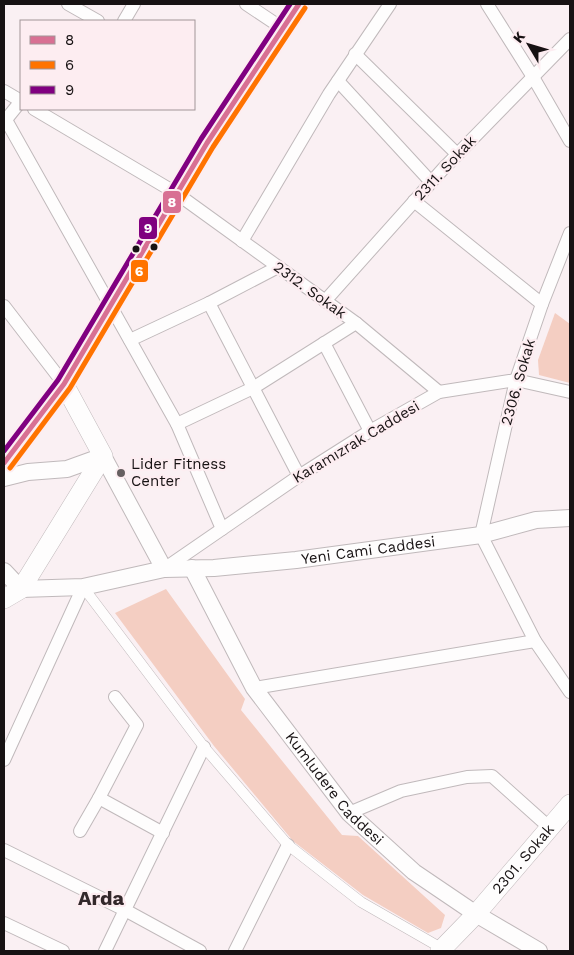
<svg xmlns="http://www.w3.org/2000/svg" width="574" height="955" viewBox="0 0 574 955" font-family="'Work Sans',sans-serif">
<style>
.park{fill:#f4cec2}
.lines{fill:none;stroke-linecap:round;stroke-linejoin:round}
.pedestrian-casing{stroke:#c0b9bb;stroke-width:11}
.minor-casing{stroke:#c0b9bb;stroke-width:14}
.tertiary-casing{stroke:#c0b9bb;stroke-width:18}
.secondary-casing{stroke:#c0b9bb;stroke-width:20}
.pedestrian{stroke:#fefdfd;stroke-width:10}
.minor{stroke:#fefdfd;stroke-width:12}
.tertiary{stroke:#fefdfd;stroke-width:16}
.secondary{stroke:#fefdfd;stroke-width:19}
.bus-1-casing{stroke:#fdedf1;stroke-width:9}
.bus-2-casing{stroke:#fdedf1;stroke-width:9}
.bus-3-casing{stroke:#fdedf1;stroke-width:9}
.bus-1{stroke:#d87093;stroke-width:5}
.bus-2{stroke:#ff7300;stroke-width:5}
.bus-3{stroke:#800080;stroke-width:5}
.bus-dot{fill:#171213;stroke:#fdedf1;stroke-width:2}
.poi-dot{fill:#666061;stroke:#fdedf1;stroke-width:2}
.labels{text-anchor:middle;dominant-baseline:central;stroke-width:4.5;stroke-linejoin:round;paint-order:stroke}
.street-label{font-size:15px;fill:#171213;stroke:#fdedf1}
.poi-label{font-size:15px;fill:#171213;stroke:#fdedf1;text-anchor:start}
.district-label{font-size:20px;font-weight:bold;fill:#33282b;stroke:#fdedf1}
.line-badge{stroke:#fdedf1;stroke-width:2}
.badge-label{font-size:14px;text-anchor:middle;font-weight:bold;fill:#fff}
</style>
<rect width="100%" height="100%" fill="#faf0f3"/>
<!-- park -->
<g class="park">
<path d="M555 313 570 324V383L539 375 538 360Z"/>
<path d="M166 589 245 699 241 710 342 835 358 836 445 915 441 928 428 933 363 895 293 841 214 746 115 613Z"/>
</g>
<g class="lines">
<!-- pedestrian casing -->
<g class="pedestrian-casing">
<path id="pedestrian" d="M83 587 204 747 288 845 361 902 443 949"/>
</g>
<!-- minor casing -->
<g class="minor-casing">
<g id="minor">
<path d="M68 4 98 21"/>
<path d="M246 4 282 28"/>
<path d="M487 4 533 77 570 141"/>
<path d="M124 21 134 4"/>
<path d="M355 54 457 154"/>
<path d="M338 81 431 182"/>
<path d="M4 91 21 101"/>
<path d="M34 109 176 193 356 323 439 392"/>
<path d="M6 120 177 424 222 529"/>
<path d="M4 122 21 101"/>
<path d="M414 201 542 304"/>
<path d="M570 233 542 304 516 380 481 535 535 641 570 692"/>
<path d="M242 241 329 94 390 4"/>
<path d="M325 301 443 169 570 39"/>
<path d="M209 303 299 476"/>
<path d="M4 306 64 384"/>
<path d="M130 340 209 303 278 267"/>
<path d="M324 343 370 431"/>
<path d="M177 424 253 388 356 323"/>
<path d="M164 569 299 476 370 431 439 392 516 380 570 392"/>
<path d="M254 688 535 641"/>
<path d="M115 697 137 725 99 798 163 833"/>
<path d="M4 760 83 587"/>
<path d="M349 813 401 791 467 777 492 776 550 828"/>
<path d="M80 831 99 798"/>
<path d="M4 850 125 910 200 951"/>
<path d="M4 923 63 951"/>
<path d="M105 951 204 747"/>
<path d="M235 951 288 845"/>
</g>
</g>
<!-- tertiary casing -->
<g class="tertiary-casing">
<g id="tertiary">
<path d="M4 478 28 472 67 469 103 456 164 569"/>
<path id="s1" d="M192 568 254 688 349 813 414 872 476 914 539 951"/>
<path id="s2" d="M4 571 21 589 83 587 164 569 214 568 296 560 481 535 536 520 570 518"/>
</g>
</g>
<!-- secondary casing -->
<g class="secondary-casing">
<g id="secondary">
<path d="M4 463 64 384 207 143 299 4"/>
<path d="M4 599 21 589 103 456 64 384"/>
<path id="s3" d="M440 951 476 914 570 804"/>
</g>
</g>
<!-- pedestrian -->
<use href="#pedestrian" class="pedestrian"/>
<!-- minor -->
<use href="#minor" class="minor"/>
<!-- tertiary -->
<use href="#tertiary" class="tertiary"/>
<!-- secondary -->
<use href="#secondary" class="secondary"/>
<!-- bus-1 casing -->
<g class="bus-1-casing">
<path id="bus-1" d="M4 463 64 384 207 143 299 4"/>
</g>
<!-- bus-2 casing -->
<g class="bus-2-casing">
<path id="bus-2" d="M10 468 70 388 213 147 305 8"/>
</g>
<!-- bus-3 casing -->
<g class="bus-3-casing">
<path id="bus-3" d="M4 451 58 380 201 139 290 4"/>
</g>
<!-- bus-1 -->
<use href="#bus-1" class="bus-1"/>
<!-- bus-2 -->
<use href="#bus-2" class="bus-2"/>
<!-- bus-3 -->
<use href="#bus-3" class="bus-3"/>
</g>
<!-- markers -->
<g class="bus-dot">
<circle cx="154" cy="247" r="4.5"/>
<circle cx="136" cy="249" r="4.5"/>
</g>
<circle class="poi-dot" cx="121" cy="473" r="5"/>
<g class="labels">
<!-- street labels -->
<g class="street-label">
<text transform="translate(445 168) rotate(-47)">2311. Sokak</text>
<text transform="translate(310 290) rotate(36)">2312. Sokak</text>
<text transform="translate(518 382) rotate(-74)">2306. Sokak</text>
<text transform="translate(356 442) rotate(-31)">Karamızrak Caddesi</text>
<text stroke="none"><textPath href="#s2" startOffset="375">Yeni Cami Caddesi</textPath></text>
<text stroke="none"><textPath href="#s1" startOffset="264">Kumludere Caddesi</textPath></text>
<text stroke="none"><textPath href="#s3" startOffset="124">2301. Sokak</textPath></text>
</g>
<!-- poi labels -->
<g class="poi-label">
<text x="131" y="464">Lider Fitness<tspan x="131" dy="17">Center</tspan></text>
</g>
<!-- district labels -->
<g class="district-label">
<text x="101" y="898">Arda</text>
</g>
</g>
<g class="line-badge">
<rect x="162" y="190" width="20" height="24" rx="5" fill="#d87093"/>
<rect x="138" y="216" width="20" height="24" rx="5" fill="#800080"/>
<rect x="130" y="259" width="19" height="24" rx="5" fill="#ff7300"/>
</g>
<g class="badge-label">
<text x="172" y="207">8</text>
<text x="148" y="233">9</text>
<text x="139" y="276">6</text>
</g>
<!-- border -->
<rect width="574" height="955" fill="none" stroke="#171213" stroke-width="10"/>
<!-- legend -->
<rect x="20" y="20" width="175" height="90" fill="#fdedf1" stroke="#a19598"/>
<rect x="30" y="36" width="25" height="8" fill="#d87093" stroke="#a19598"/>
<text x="65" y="45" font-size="15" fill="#171213">8</text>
<rect x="30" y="61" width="25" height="8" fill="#ff7300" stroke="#a19598"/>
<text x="65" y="70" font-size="15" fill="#171213">6</text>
<rect x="30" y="86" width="25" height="8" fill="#800080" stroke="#a19598"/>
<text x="65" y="95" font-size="15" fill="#171213">9</text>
<!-- north arrow -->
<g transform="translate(529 45) rotate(308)" stroke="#fdedf1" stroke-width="4" paint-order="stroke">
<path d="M0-4L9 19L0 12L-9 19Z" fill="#171213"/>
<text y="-8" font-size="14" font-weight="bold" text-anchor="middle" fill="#171213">K</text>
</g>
</svg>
